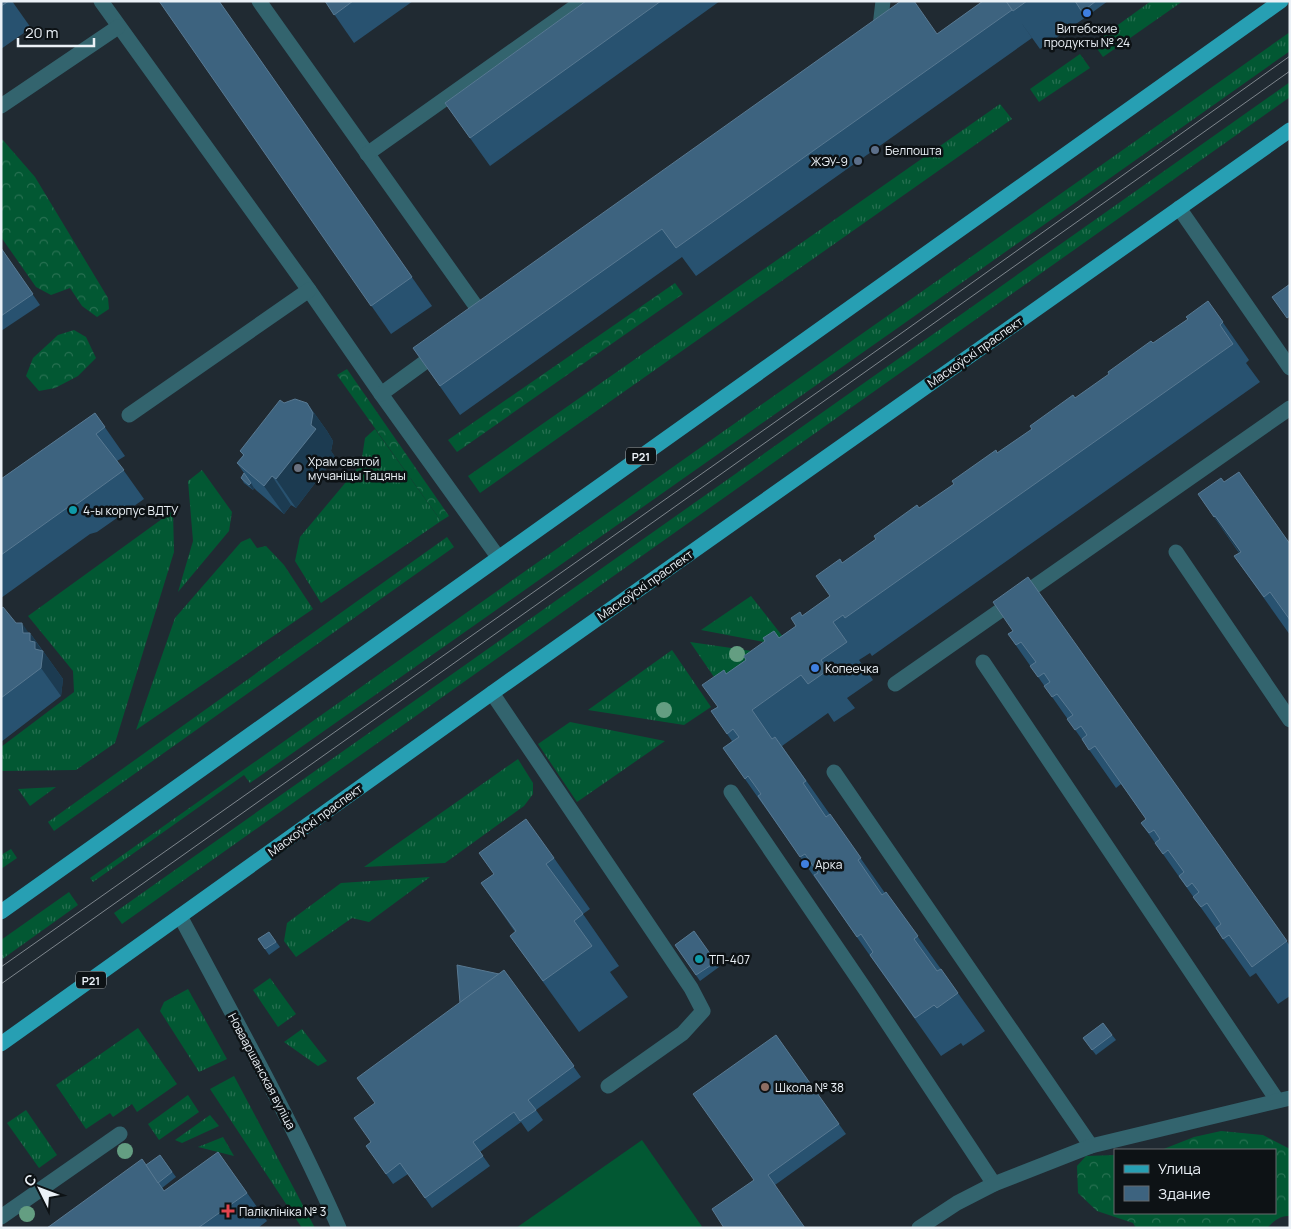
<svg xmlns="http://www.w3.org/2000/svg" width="1291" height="1229" viewBox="0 0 1291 1229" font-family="Manrope,sans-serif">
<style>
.grass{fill:url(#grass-tufts)}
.forest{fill:url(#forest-crowns)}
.pitch{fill:#025833}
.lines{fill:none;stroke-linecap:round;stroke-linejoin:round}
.minor{stroke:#33646e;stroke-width:15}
.major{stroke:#279fb3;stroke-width:15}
.tram{stroke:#7e868d;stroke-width:1}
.tree{fill:#649e82}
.wall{fill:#285270}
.shaded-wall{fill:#1c3b51}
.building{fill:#3d637f;stroke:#587992}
.shop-dot{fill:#3f7fe0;stroke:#0d1215;stroke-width:2}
.service-dot{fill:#5c6f8a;stroke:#0d1215;stroke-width:2}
.worship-dot{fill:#6b7280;stroke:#0d1215;stroke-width:2}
.culture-dot{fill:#0f9aa8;stroke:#0d1215;stroke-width:2}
.education-dot{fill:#8d6e63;stroke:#0d1215;stroke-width:2}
.health-dot{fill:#e0444e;stroke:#0d1215;stroke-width:2}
.labels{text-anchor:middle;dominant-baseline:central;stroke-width:5;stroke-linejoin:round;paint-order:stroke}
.shield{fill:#0d1215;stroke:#a8aeb3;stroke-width:1}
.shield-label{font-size:11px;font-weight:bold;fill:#ebf1f7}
.poi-label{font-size:12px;fill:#ebf1f7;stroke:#0d1215;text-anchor:start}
.street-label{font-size:12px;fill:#ebf1f7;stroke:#0d1215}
</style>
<defs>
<pattern id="grass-tufts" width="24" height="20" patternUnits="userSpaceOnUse" patternTransform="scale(1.25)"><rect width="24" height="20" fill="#025833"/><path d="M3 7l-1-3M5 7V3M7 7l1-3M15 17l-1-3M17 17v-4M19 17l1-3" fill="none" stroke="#277051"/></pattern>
<pattern id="forest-crowns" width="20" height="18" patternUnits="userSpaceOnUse" patternTransform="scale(1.25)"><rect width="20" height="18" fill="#025833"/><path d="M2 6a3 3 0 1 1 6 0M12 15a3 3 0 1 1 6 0" fill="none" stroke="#277051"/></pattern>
</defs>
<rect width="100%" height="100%" fill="#202a32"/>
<!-- grass -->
<g class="grass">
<path d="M1151 1H1183L1103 57 1093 43Z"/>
<path d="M1290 32V51L899 327 250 783 244 775 93 882 90 878Z"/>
<path d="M1080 54 1090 68 1039 102 1030 89Z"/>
<path d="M1290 82V97L122 924 114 913Z"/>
<path d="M1000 104 1012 119 480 493 468 476Z"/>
<path d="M375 429 441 521 321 603 295 561 300 537 361 464 365 438Z"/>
<path d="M202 470 232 512 229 531 178 592 193 541 188 481Z"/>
<path d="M173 511 174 552 115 743 76 770 1 771V747L74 692 73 671 28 616Z"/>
<path d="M447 537 454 547 54 831 48 822Z"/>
<path d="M250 538 257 548 266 546 284 565 313 609 136 730 175 618 241 542Z"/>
<path d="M751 596 791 647 701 630Z"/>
<path d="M690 642 787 656 727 696Z"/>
<path d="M672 650 711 707 684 725 588 710Z"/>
<path d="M570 722 665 741 577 802 538 744Z"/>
<path d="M518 759 533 783V794L524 806 445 863 364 867Z"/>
<path d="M56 787 30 806 18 789Z"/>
<path d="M11 849 17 858 1 869V855Z"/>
<path d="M430 877 369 922 352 918 296 957 284 941 287 923 341 883Z"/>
<path d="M69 892 78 905 1 960V940Z"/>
<path d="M270 978 296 1014 278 1027 253 990Z"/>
<path d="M188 989 227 1059 199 1072 160 1011 164 1002Z"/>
<path d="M138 1028 177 1084 137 1112 132 1104 113 1117 110 1113 86 1129 56 1085Z"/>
<path d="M302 1029 327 1061 318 1066 284 1042Z"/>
<path d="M234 1076 315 1228H302L210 1089Z"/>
<path d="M188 1095 199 1112 159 1140 148 1124Z"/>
<path d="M26 1110 57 1155 39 1168 7 1123Z"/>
<path d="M210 1115 219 1126 182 1143 175 1140Z"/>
<path d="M223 1137 234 1156 198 1147Z"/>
</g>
<!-- forest -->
<g class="forest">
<path d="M1 139H2L35 177 108 298 109 309 97 317 82 306 70 288 51 295 36 287 1 237Z"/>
<path d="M675 283 683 294 457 452 448 440Z"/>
<path d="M74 330 86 337 96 358 78 376 55 388 39 391 26 376 33 358 58 335Z"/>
<path d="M347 369 449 516 441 521 337 375Z"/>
<path d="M1221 1131 1263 1135 1290 1149V1216C1280 1215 1274 1221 1267 1228H1136L1133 1223 1097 1211 1078 1193 1077 1166 1086 1156 1115 1155V1213H1275V1150H1161L1194 1137Z"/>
</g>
<!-- pitch -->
<path class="pitch" d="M642 1140 703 1228H516Z"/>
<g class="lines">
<!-- minor -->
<g class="minor">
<path d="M101 1 309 290 381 394 498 557"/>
<path d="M259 1 485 319"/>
<path d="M879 35 883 1"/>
<path d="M1 106 118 27"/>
<path d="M367 154 583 1"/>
<path d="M1179 208 1290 368"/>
<path d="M381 394 440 351"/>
<path d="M129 415 309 290"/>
<path d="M1176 552 1290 720"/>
<path d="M983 662 1277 1100"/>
<path d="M895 684 1290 408"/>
<path d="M492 693 691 988 703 1011 683 1033 608 1086"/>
<path d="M834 772 1091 1146"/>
<path d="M731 792 865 989 994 1184"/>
<path d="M180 916C235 1019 292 1121 339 1228"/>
<path d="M1 1217 120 1134"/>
<path d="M919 1228 957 1203 994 1184 1091 1146 1290 1098"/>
</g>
<!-- major -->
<g class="major">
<path d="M1 912 1281 1"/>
<path d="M1 1044 492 693 1290 130"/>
</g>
<!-- tram -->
<g class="tram">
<path d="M1 967 903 332 1290 56"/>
<path d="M1 984 1290 71"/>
</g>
</g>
<!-- trees -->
<g class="tree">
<circle cx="737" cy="654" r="8"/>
<circle cx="664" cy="710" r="8"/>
<circle cx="125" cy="1151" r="8"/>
<circle cx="27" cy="1214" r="8"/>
</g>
<!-- wall -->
<g class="wall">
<path d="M1 1H12L31 28 1 49Z"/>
<path d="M159 1H219L432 306 391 334Z"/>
<path d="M325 1H413L354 43Z"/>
<path d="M586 1H720L490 166 445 103Z"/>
<path d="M983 1H1108L1086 17 1084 14 1086 17 1040 49 1020 21 1032 38 696 276 682 257 460 415 413 348 937 34Z"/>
<path d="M1 248 40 305 1 331Z"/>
<path d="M1208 301 1249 360 1246 363 1260 382 872 656 870 653 859 660 873 680 847 698 855 708 834 722 828 713 782 746 885 893 886 892 985 1031 963 1046 961 1043 941 1056 723 748 732 741 711 711 717 707 726 674 796 626 802 616 830 596 842 563 1188 319Z"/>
<path d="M284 403H307L327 431 333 441 331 451 335 457 296 508 291 505 284 514 257 491 254 488 253 490 244 483 241 478 244 473 237 463 243 455 240 451Z"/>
<path d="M95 413 125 456 117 461 144 499 97 532 90 534 1 598V479Z"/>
<path d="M1224 482 1290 544V635L1234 556 1239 553 1198 494Z"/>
<path d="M1028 577 1290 946V996L1278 1004 1256 973 1250 977 1141 823 1146 819 1121 784 1116 788 1008 634 1013 631Z"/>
<path d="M1 608 16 623 29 633H30L63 679 61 696 1 742Z"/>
<path d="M479 853 554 858 590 909 583 914 619 966 610 972 628 997 579 1032 510 936 515 932 481 883 494 874Z"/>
<path d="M694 931 719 967 700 981 675 945Z"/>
<path d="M269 932 280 947 269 955 258 939Z"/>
<path d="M504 970 581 1077 536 1110 543 1120 528 1132 521 1122 480 1152 490 1166 432 1208 408 1174 393 1184 366 1146 371 1142 375 1103 499 974Z"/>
<path d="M1103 1023 1116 1040 1096 1055 1083 1038Z"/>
<path d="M776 1035 846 1134 775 1185 754 1180Z"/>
<path d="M218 1152 267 1221 258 1228H47L146 1165 160 1155 176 1177 162 1188 164 1191Z"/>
</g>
<!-- shaded-wall -->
<g class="shaded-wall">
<path d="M307 403 327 431 333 441 331 451 335 457 296 508 276 479 311 425Z"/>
<path d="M272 476 291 505 284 514 264 486Z"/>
<path d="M251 483 254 488 253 490 249 485Z"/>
<path d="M1215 516 1242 554 1241 555 1214 517Z"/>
<path d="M22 623 30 635V633L43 652V651L63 679 61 696 41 668 23 633Z"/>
</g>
<!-- building -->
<g class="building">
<path d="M1 1H9L1 6Z"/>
<path d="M159 1H219L412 277 371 306Z"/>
<path d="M325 1H353L334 15Z"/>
<path d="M586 1H661L470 138 445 103Z"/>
<path d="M901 1H914L937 34 983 1H1006L1012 10 676 248 662 229 440 386 413 348Z"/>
<path d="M1006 1H1027L1013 11Z"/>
<path d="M1075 1H1096L1082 12Z"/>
<path d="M1 248 33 294 1 316Z"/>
<path d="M1290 284V316L1287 318 1272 297Z"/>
<path d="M1208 301 1223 322 1220 325 1233 344 845 618 843 615 833 622 847 642 821 660 828 670 808 684 801 675 752 710 772 739 775 737 806 781 803 783 826 817 830 814 861 858 858 860 882 895 886 892 918 936 914 939 937 971 941 969 958 993 937 1008 934 1005 915 1018 870 955 873 952 861 934 857 937 814 875 818 873 805 854 800 857 758 796 761 794 748 776 745 779 723 748 739 737 733 729 727 734 711 711 718 707 702 685 724 670 726 674 746 660 744 656 765 641 763 638 774 631 779 638 796 626 791 618 800 612 802 616 830 596 816 576 840 559 842 563 876 539 874 536 917 505 919 508 954 484 952 481 996 450 997 453 1032 429 1030 426 1073 395 1075 398 1109 374 1108 372 1151 341 1153 343 1188 319 1186 317Z"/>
<path d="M295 399 307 403 313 413 311 425 316 429 276 479 272 476 264 486 237 463 244 455 240 451 280 400 284 403Z"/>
<path d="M95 413 105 427 96 434 124 470 77 504 71 505 1 555V479Z"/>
<path d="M1239 472 1290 544V620L1270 592 1264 597 1234 556 1241 552 1215 516 1214 517 1198 494 1221 478 1224 482Z"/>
<path d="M244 473 251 483 249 485 241 478Z"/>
<path d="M1028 577 1287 941 1252 967 1229 935 1223 939 1216 928 1221 924 1207 903 1201 907 1193 897 1199 892 1192 883 1187 887 1179 876 1184 872 1168 850 1163 854 1155 843 1160 839 1154 830 1149 833 1141 823 1146 819 1095 746 1089 750 1082 739 1087 735 1081 726 1075 730 1067 719 1073 715 1057 694 1052 697 1044 686 1050 682 1044 673 1038 677 1030 666 1036 662 1021 642 1016 645 1008 634 1013 631 993 602Z"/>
<path d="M3 607 16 623H22L23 633H30V641L35 642V649L43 651 41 668 1 698V608Z"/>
<path d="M526 819 554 858 546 864 583 914 574 921 592 946 543 981 510 936 516 931 481 883 494 874 479 853Z"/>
<path d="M694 931 716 962 696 975 675 945Z"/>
<path d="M269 932 276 942 265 949 258 939Z"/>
<path d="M457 965 499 974 460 1003Z"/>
<path d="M504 970 574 1066 528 1100 536 1110 520 1121 514 1112 473 1142 483 1156 425 1198 400 1163 386 1174 366 1146 371 1142 354 1118 375 1103 357 1078Z"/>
<path d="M1103 1023 1112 1035 1092 1050 1083 1038Z"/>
<path d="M776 1035 839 1124 768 1175 805 1228H724L712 1209 754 1180 693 1094Z"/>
<path d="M218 1152 247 1193 198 1228H47L142 1159 164 1191Z"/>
<path d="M160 1155 172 1172 158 1183 146 1165Z"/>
</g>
<!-- markers -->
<g class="shop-dot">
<circle cx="1087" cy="13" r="5"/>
<circle cx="815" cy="668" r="5"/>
<circle cx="805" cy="864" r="5"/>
</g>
<g class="service-dot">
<circle cx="875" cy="150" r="5"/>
<circle cx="858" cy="161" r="5"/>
</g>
<circle class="worship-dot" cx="298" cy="468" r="5"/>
<g class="culture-dot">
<circle cx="73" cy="510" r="5"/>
<circle cx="699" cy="959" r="5"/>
</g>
<circle class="education-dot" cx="765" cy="1087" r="5"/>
<path class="health-dot" d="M225.5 1203.5h5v5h5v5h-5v5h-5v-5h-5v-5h5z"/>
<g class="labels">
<!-- shield labels -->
<g class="shield">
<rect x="626" y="447.5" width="30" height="17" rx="4"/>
<rect x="76" y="971.5" width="30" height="17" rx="4"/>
</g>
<g class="shield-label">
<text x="641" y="456">Р21</text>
<text x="91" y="980">Р21</text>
</g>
<!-- poi labels -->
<g class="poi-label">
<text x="1087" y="28" text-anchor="middle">Витебские<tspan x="1087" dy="14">продукты № 24</tspan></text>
<text x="885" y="150">Белпошта</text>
<text x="848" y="161" text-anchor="end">ЖЭУ-9</text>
<text x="308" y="461">Храм святой<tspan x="308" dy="14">мучаніцы Тацяны</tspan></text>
<text x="83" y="510">4-ы корпус ВДТУ</text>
<text x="825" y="668">Копеечка</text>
<text x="815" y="864">Арка</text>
<text x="709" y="959">ТП-407</text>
<text x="775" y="1087">Школа № 38</text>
<text x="239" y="1211">Паліклініка № 3</text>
</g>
<!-- street labels -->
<g class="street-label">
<text transform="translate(975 352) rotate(-35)">Маскоўскі праспект</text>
<text transform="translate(645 585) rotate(-35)">Маскоўскі праспект</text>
<text transform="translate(315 820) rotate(-36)">Маскоўскі праспект</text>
<text transform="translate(262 1071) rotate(62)">Новааршанская вуліца</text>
</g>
</g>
<!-- border -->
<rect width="1291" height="1229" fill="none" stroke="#ebf1f7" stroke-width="5"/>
<!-- legend -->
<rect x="1114" y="1149" width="162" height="65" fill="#0d1215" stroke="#666b6f"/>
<rect x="1124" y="1165" width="25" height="8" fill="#279fb3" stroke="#666b6f"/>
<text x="1158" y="1174" font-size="15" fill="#ebf1f7">Улица</text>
<rect x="1124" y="1186" width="25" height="15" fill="#3d637f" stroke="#666b6f"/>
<text x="1158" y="1199" font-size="15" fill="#ebf1f7">Здание</text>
<!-- north arrow -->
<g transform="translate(40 1189) rotate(312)" stroke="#0d1215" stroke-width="4" paint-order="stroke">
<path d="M0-4L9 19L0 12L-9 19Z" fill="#ebf1f7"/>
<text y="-8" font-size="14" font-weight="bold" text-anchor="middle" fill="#ebf1f7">С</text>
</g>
<!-- scale -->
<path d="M18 38v8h76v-8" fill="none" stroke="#ebf1f7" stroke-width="2.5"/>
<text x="25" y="38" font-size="15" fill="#ebf1f7" stroke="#0d1215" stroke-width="4" paint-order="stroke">20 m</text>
</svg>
